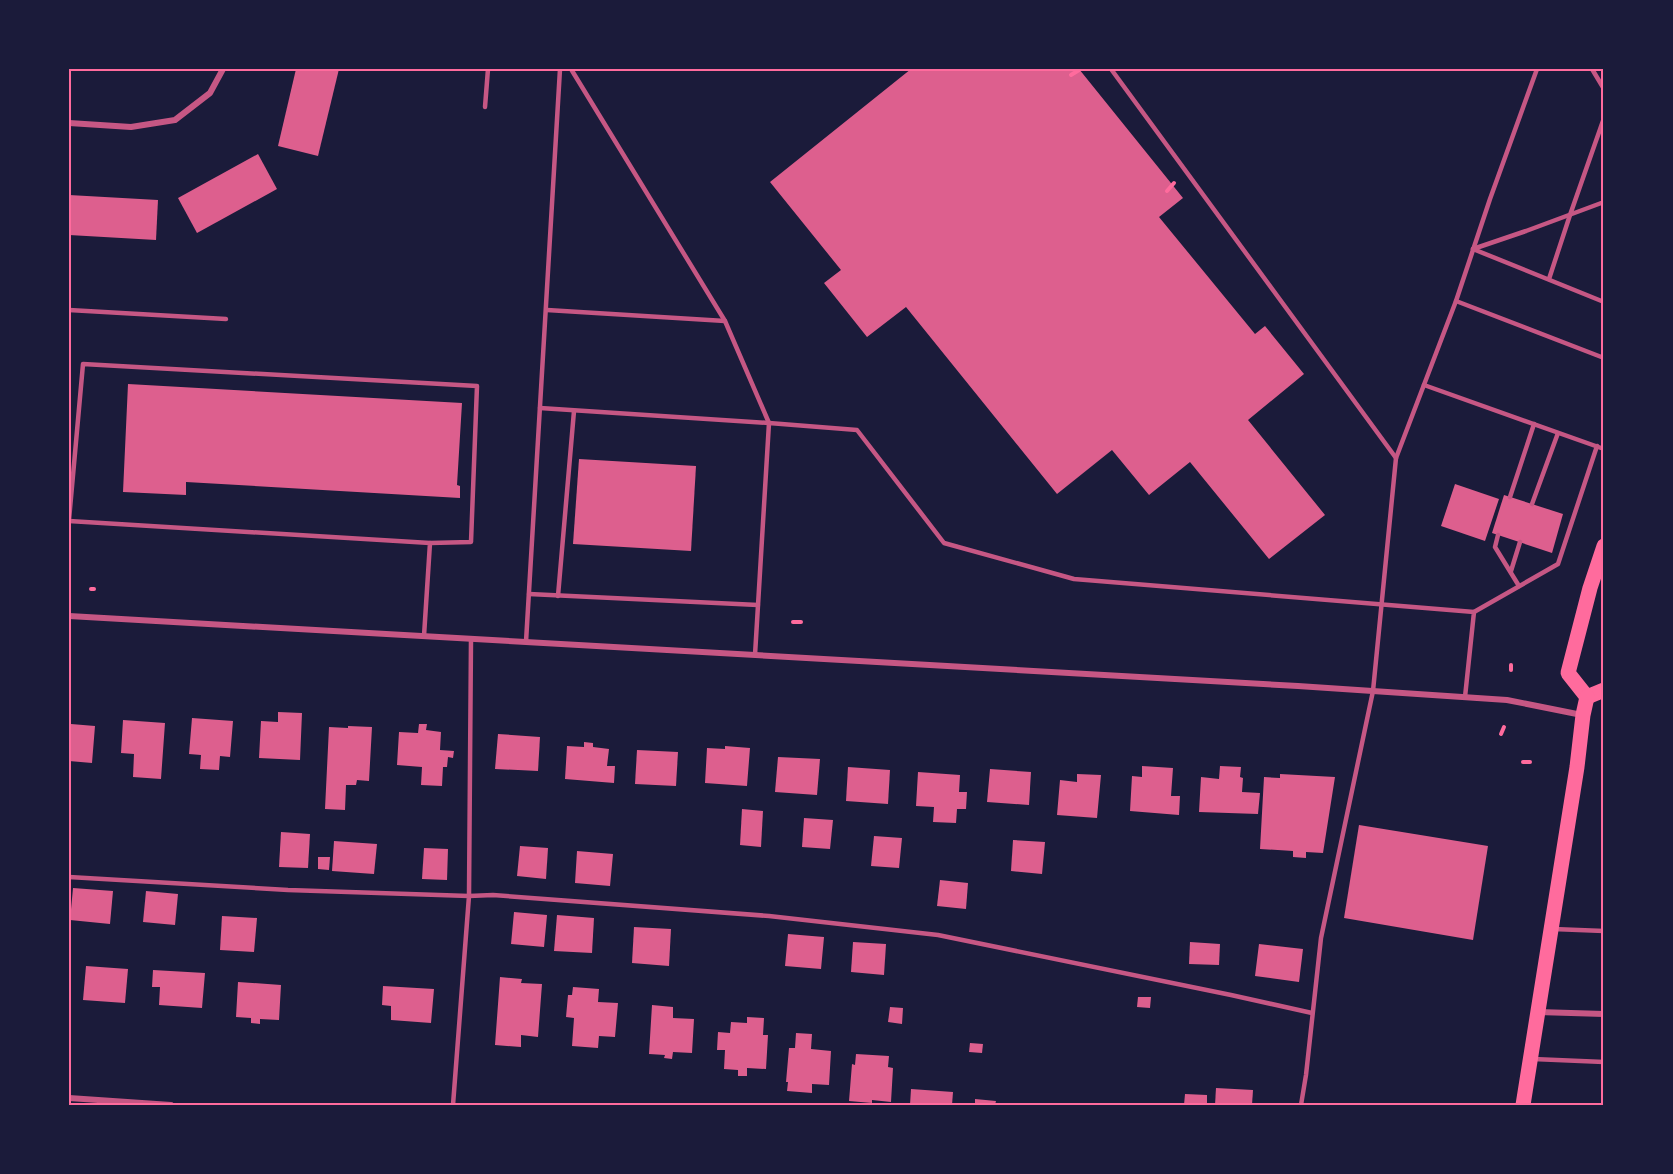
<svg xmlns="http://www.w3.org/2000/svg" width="1673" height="1174" viewBox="0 0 1673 1174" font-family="'Playfair Display',serif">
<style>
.building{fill:#dd5f8e}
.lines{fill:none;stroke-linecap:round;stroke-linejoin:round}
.path{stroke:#ff6b9d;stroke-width:4}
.service{stroke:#c65784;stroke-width:4.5}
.minor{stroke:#c65784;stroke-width:6}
.primary{stroke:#ff6b9d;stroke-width:15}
.neatline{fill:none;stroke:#ff6b9d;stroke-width:2}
</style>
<rect width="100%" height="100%" fill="#1b1b3a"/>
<!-- building -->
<g class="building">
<path d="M296 69H339L318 156 278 146Z"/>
<path d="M911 69H1079L1183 198 1159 217 1255 334 1265 326 1304 374 1248 420 1325 515 1269 559 1190 462 1149 495 1112 450 1057 494 906 307 867 337 824 283 841 270 770 182Z"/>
<path d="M258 154 277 189 197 233 178 198Z"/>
<path d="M69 195 158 200 156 240 69 235Z"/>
<path d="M128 384 462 403 457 485 460 486V498L186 482V495L123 492Z"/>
<path d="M579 459 696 466 691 551 573 544Z"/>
<path d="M1455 484 1499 499 1485 541 1441 526Z"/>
<path d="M1504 495 1563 514 1552 553 1492 533Z"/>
<path d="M278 712 302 713 300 760 259 758 261 721 278 722Z"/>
<path d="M192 718 233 721 230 757 220 756 219 770 200 769 201 755 189 754Z"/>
<path d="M123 720 165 723 161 779 133 777 134 754 121 753Z"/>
<path d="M71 724 95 726 92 763 69 761V727H71Z"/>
<path d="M419 724H427L426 730 441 732 440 750 454 751 453 758 448 757 447 767H443L442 786 421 785 422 767 397 765 399 732 418 733Z"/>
<path d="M348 726 372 727 369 781 357 780 356 785H346L345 810 325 809 329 727 348 728Z"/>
<path d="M498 734 540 737 538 771 495 769Z"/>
<path d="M584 742 593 743V747L609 749 607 766H615L614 783 565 779 567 746 584 747Z"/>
<path d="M725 746 750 748 747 786 705 783 707 748 725 749Z"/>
<path d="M637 750 678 752 676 786 635 784Z"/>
<path d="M778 757 820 759 817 795 775 792Z"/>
<path d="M1142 766 1173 768 1171 796H1180L1179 815 1130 811 1132 776 1142 777Z"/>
<path d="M1220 766 1241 767 1240 777 1243 778 1242 792 1260 793 1258 814 1199 812 1201 777 1219 779Z"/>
<path d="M848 767 890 770 888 804 846 801Z"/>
<path d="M990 769 1031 772 1029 805 987 802Z"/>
<path d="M918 772 960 775 959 792H967L966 809H957L956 823 933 822 934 807 916 806Z"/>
<path d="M1077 774 1101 775 1097 818 1057 815 1060 780 1077 782Z"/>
<path d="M1280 774 1335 777 1323 853 1306 852V858L1293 857V851L1260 849 1264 777 1280 778Z"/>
<path d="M742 809 763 811 761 847 740 845Z"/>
<path d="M804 818 833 820 830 849 802 847Z"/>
<path d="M1359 825 1488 846 1473 940 1344 918Z"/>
<path d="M281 832 310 834 308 868 279 867Z"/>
<path d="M874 836 902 838 899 868 871 866Z"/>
<path d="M1013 840 1045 842 1042 874 1011 871Z"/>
<path d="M334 841 377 844 374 874 332 871Z"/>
<path d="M520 846 548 848 546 879 517 876Z"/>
<path d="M424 848 448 849 447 880 422 879Z"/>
<path d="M577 851 613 854 610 886 575 883Z"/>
<path d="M318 857H330L329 870 318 869Z"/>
<path d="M940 880 968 883 966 909 937 906Z"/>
<path d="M73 888 113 891 110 924 70 920Z"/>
<path d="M146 891 178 894 175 925 143 922Z"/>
<path d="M514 912 547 915 544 947 511 944Z"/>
<path d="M557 915 594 918 592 953 554 951Z"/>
<path d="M222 916 257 918 254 952 220 950Z"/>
<path d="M634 927 671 929 669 966 632 963Z"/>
<path d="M788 934 824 937 821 969 785 966Z"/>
<path d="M853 942 886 944 884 975 851 972Z"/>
<path d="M1190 942 1220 944 1219 965 1189 964Z"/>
<path d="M1259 944 1303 949 1299 982 1255 976Z"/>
<path d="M86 966 128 969 125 1003 83 1000Z"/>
<path d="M153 970 205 973 202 1008 159 1005 160 987H152Z"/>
<path d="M500 977 522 979 521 983 542 984 538 1037 521 1035V1047L495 1045Z"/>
<path d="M238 982 281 985 279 1020 260 1019V1024L251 1023V1018L236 1017Z"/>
<path d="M383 986 434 989 431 1023 391 1020V1006L382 1005Z"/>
<path d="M573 987 599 989 598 1002 618 1003 615 1037 599 1036 598 1048 572 1046 574 1018 566 1017 568 995H572Z"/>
<path d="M1138 997H1151L1150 1008 1137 1007Z"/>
<path d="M652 1005 673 1007V1018L694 1019 692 1053 673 1052 672 1059 664 1058 665 1055 649 1054Z"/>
<path d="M890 1007 903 1008 902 1024 888 1022Z"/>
<path d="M747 1017 764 1018 763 1035H768L766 1069 747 1068V1076H738V1070L724 1069 725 1050H717L718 1032 730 1033 731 1022 747 1023Z"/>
<path d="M796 1033 812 1034 811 1049 831 1051 829 1085 812 1084V1093L787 1091 788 1082H786L789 1048H795Z"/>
<path d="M970 1043 983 1044 982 1053 969 1052Z"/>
<path d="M856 1054 889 1056 888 1067 893 1068 891 1102 872 1100V1103L849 1101 852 1064 855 1065Z"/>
<path d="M1216 1088 1253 1090 1252 1105H1215Z"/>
<path d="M911 1089 953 1092 952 1105H910Z"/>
<path d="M1185 1094 1207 1095V1105H1184Z"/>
<path d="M975 1099 996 1101 995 1105H975Z"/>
</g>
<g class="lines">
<!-- path -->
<g class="path">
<path d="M1071 75 1079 70"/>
<path d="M1167 191 1174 183"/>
<path d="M91 589H94"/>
<path d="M793 622H801"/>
<path d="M1511 665V670"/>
<path d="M1501 734 1504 727"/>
<path d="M1523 762H1530"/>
</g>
<!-- service -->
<g class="service">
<path d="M571 69 725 321 769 423 755 655"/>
<path d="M1111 69 1396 458"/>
<path d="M1592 69 1604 89"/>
<path d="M485 107 488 69"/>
<path d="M1473 249 1604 302"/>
<path d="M1473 249 1526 231 1604 202"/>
<path d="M1549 279 1570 215 1604 118"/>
<path d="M1456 301 1604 358"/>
<path d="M69 310 226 319"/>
<path d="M547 310 725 321"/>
<path d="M1424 385 1604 449"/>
<path d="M540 408 769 423 857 430 944 543 1074 579 1474 612 1465 697"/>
<path d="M1510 497 1534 424"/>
<path d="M1532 504 1558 433"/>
<path d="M69 520 83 364 477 386 471 542 430 543"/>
<path d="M69 521 430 543 424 636"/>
<path d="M1498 535 1495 547 1519 586"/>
<path d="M1511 571 1520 542"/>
<path d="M529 594 758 605"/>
<path d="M558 596 574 411"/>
<path d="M1474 612 1558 564 1597 446"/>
<path d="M471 639 469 896 493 895 769 916 938 935 1231 995 1312 1013"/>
<path d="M526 642 560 69"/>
<path d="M69 877 288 890 469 896 453 1105"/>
<path d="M1553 929 1604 931"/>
<path d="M1533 1059 1604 1062"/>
<path d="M1301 1105 1306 1075 1321 938 1373 691 1396 458 1456 301 1490 199 1537 69"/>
</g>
<!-- minor -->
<g class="minor">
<path d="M69 123 131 127 175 120 210 93 223 69"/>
<path d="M69 616 1298 686 1507 700 1582 715"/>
<path d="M1538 1012 1604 1014"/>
<path d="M69 1098 171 1105"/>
</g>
<!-- primary -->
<g class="primary">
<path d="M1587 697 1568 673 1590 588 1604 546"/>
<path d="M1587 697 1604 690"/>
<path d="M1523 1105 1577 767 1583 715 1587 697"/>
</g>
</g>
<!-- border -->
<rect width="1673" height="1174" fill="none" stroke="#1b1b3a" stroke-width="141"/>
<rect x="70" y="70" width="1532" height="1034" class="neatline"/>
</svg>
